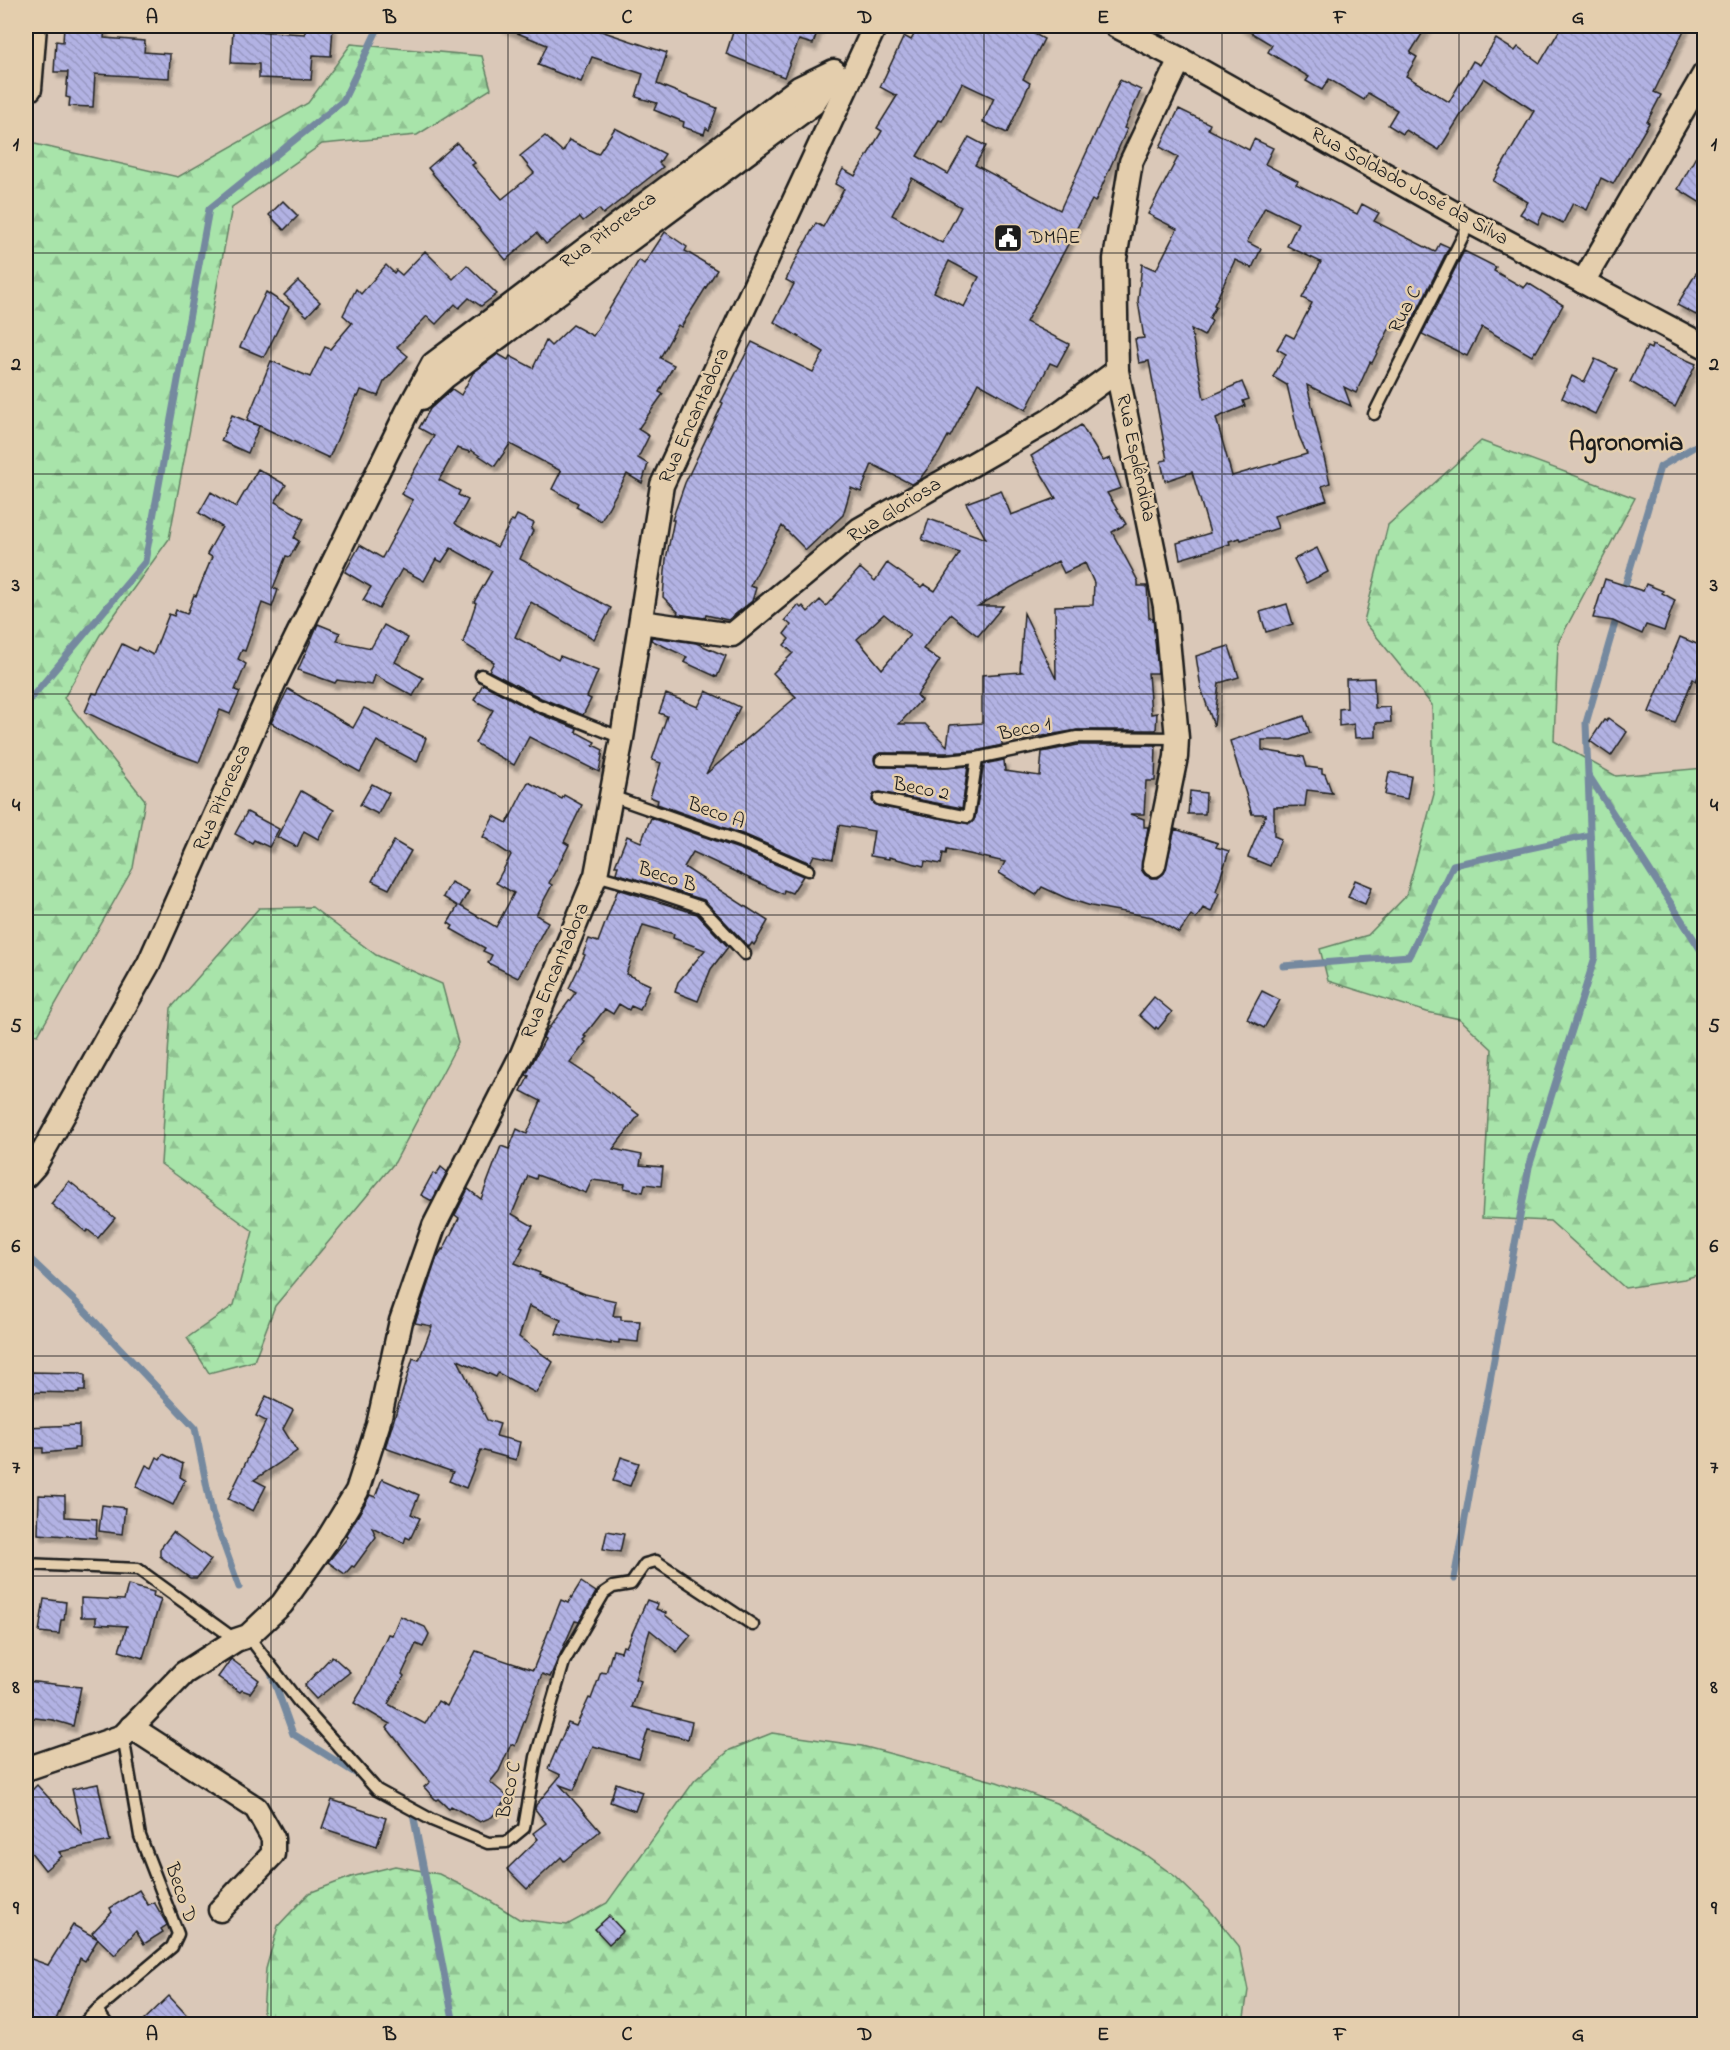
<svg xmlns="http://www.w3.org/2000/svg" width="1730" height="2050" viewBox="0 0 1730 2050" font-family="'Indie Flower',sans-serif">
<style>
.forest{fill:url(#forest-firs);stroke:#628063;stroke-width:1.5}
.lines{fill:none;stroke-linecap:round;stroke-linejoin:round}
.stream{stroke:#74899f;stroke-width:7}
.building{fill:url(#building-back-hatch);stroke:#1c1c1c;stroke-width:1.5;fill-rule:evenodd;filter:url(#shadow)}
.lane-casing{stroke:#1c1c1c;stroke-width:15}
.street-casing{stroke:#1c1c1c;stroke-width:27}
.lane{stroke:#e4cead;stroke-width:10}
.street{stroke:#e4cead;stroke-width:22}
.grid{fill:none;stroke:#1c1c1c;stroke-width:1.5;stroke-opacity:0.55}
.labels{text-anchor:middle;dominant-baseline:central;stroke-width:5;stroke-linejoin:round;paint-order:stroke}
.street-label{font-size:20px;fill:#1c1c1c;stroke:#e4cead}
.poi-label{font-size:20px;fill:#1c1c1c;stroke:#e4cead;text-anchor:start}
.district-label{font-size:26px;font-weight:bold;fill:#1c1c1c;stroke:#e4cead}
.neatline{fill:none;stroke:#1c1c1c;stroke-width:2}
.grid-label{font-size:20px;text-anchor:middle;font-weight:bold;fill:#1c1c1c}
</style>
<defs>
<pattern id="forest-firs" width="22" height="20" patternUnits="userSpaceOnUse" patternTransform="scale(1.5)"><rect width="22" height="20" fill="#a8e4aa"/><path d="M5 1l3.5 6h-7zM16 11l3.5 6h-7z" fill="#90c392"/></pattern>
<pattern id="building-back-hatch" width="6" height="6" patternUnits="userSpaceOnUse" patternTransform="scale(1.5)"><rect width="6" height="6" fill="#b2b2e3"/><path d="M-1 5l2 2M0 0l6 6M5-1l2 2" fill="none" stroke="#9898c2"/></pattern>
<filter id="shadow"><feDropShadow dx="3.5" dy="6" stdDeviation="1.5" flood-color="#0004"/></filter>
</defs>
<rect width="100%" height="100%" fill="#dac8b8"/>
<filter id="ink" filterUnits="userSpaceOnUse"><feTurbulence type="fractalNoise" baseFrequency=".0167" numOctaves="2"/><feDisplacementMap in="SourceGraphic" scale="12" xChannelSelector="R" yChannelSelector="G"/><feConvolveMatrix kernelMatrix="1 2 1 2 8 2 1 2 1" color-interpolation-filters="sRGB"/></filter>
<g filter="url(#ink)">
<!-- forest -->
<g class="forest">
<path d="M351 44 482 56 491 89 417 135 322 144 232 207 169 539 100 635 64 698 145 800 133 868 38 1035 26 1033V142L178 177 308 103Z"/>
<path d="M1481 441 1635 498 1558 643 1554 741 1616 776 1704 768V1273L1684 1279 1625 1288 1550 1221 1482 1218 1492 1049 1460 1019 1427 1012 1328 981 1320 949 1368 935 1406 896 1434 794 1432 705 1364 621 1388 525Z"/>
<path d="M312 907 376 955 442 984 458 1043 395 1162 275 1306 254 1361 209 1373 187 1338 234 1305 253 1231 161 1164 171 1008 259 908Z"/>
<path d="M772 1733 862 1746 997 1782 1056 1803 1140 1851 1176 1877 1209 1909 1239 1946 1248 1990 1243 2024H267L263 2014 266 1969 278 1926 309 1893 351 1877 395 1866 439 1874 479 1894 519 1919 567 1925 607 1903 695 1780 730 1750Z"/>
</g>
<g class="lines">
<!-- stream -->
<g class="stream">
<path d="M1623 593 1660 467 1704 441"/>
<path d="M26 704 145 562 209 209 343 101 379 26"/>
<path d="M1589 776 1704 955"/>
<path d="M1283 966 1409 956 1453 865 1590 835"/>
<path d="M26 1255 82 1308 195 1428 212 1512 239 1587"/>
<path d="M1454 1579 1529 1167 1595 957 1586 723 1617 616"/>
<path d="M270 1670 293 1734 360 1776"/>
<path d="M412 1809 454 2024"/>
</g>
</g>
<!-- building -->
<g class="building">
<path d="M64 26H105L104 38 145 41 144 52 170 54 169 78 95 74 93 107 69 106 70 98 66 97 68 72H54L56 41 63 42Z"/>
<path d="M305 26H333L331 56 313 55 311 80 259 78V64L231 63 233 30 305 34Z"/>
<path d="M500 26H600L598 30 667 53 657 84 717 108 709 130 706 128 704 134 683 127 684 122 654 110 657 103 636 97 643 74 592 57 581 82 538 65 547 45Z"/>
<path d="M735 26H819L813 44 799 40 784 77 726 54Z"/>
<path d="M919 26H1020L1044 39 1023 79 1030 83 1007 133 983 122 994 98 962 83 942 121 939 120 917 156 948 174 969 137 986 146 975 165 1060 210 1120 80 1141 90 1124 128 1127 129 1095 202 1092 200 1026 322 1069 344 1057 366 1050 363 1026 410 978 383 950 437 948 436 939 453 919 480 911 484 872 464 861 492 851 488 843 515 806 550 782 526 750 586 756 588 752 601 728 620 706 615 705 618 677 614 678 612 663 597 666 559 674 520H672L685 483 723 403 721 402 752 342 813 372 824 352 774 322 794 284 786 280 795 261 816 223 823 227 844 189 835 184 843 169 855 176 882 131 877 128 897 96 880 87 904 36 911 40ZM912 178 961 207 942 243 892 215ZM949 261 979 277 964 307 934 292Z"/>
<path d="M1240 26H1427L1410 53 1417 57 1406 76 1449 102 1473 61 1480 65 1496 39 1515 51 1518 47 1540 63 1562 26H1686L1654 92 1661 95 1647 122 1649 123 1613 184 1601 178 1587 210 1573 203 1563 223 1543 213 1538 224 1520 214 1528 202 1493 181 1534 111 1484 78 1439 150 1406 130 1403 134 1388 125 1397 110 1368 93 1364 100 1329 79 1322 90 1306 81 1309 77 1268 52 1272 45Z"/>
<path d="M1179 109 1210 124 1208 129 1249 150 1254 139 1273 148 1265 164 1298 181 1296 184 1357 214 1362 204 1379 213 1374 221 1435 252 1440 243 1449 247 1409 327 1394 319 1372 363 1370 362 1356 393 1344 387 1351 406 1307 385 1330 483 1322 486 1327 500 1274 516 1278 528 1241 540 1240 538 1229 541 1230 544 1180 559 1177 543 1210 533 1192 472 1165 481 1161 461 1167 460 1149 361 1139 363 1135 339 1144 338 1138 301 1142 264 1156 270 1177 229 1148 214 1178 157 1160 147ZM1265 207 1298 223 1287 246 1321 262 1302 298 1312 303 1294 338 1286 334 1277 349 1286 354 1273 377 1287 385 1299 436 1307 454 1232 476 1216 418 1245 406 1243 401 1249 399 1242 382 1204 399 1191 329 1204 336 1212 321 1209 319 1216 306 1214 305 1235 260 1252 268 1261 249 1247 242Z"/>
<path d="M615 128 665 154 659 163 663 167 603 214 599 209 583 221 580 217 546 244 537 233 506 260 428 168 457 143 475 163 472 165 502 199 534 173 520 156 545 136 563 152 569 140 598 154Z"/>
<path d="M1704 142V205L1678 189Z"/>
<path d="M283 201 298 216 284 230 269 215Z"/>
<path d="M665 232 687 247 685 251 717 270 681 327 678 325 660 358 674 365 659 392 663 394 638 429 649 436 638 458 648 464 642 483 627 474 601 521 576 507 578 503 552 489 561 471 510 444 495 466 471 450 470 452 457 448 439 480 460 491 458 495 468 500 455 523 458 526 497 547 512 520 514 521 517 515 534 523 531 529 533 531 520 559 611 608 594 639 531 602 515 637 558 660 560 656 598 671 587 697 591 699 583 715 541 698 489 671 494 662 463 643 476 603 474 602 492 571 451 548 442 562 436 559 424 581 402 569 379 609 363 600 371 587 345 572 360 545 382 558 413 500 401 494 434 436 419 428 430 409 452 389 461 395 473 373 498 354 508 360 510 356 533 368 546 341 551 346 573 325 593 336 639 260 644 264Z"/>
<path d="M425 251 453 279 467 265 497 294 481 306 469 298 459 308 455 304 436 324 427 316 397 347 408 356 384 382 378 396 361 390 358 397 356 396 329 458 247 420 271 361 310 377 325 347 330 349 352 323 343 315 356 289 361 294 386 265 394 273 396 270 402 275Z"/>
<path d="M1464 251 1496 267 1494 271 1524 288 1528 283 1563 305 1536 352 1535 351 1532 356 1482 327 1467 356 1422 334Z"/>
<path d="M1704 260V301L1696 315 1677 305Z"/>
<path d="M298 281 320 302 307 316 284 295Z"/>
<path d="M266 292 289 307 264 357 240 347Z"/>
<path d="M1652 345 1696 364 1675 407 1630 382 1647 347 1651 349Z"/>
<path d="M1595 359 1617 369 1595 414 1562 398 1572 376 1584 382Z"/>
<path d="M232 415 259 426 248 453 221 441Z"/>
<path d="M1081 425 1103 461 1110 458 1121 488 1107 493 1126 524 1112 532 1138 581V586H1147L1149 618H1153L1158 673H1148L1151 714 1157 713 1156 730H1077L1043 736 1002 738V745L976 751 946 753H881L875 756 874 759 875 764 880 767 946 768 968 766 962 808 880 792 874 794 872 801 878 806 970 824 975 818 984 764 1004 760 1005 771 1040 776 1042 752 1078 745H1156L1155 781H1146L1144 814H1130L1144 819V827H1148L1141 869 1145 875 1151 878H1158L1164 873 1175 829 1218 843 1216 847 1229 851 1216 891 1219 893 1211 912 1203 908 1196 919 1191 915 1179 933 1152 917 1091 906 1066 898 1042 887 1036 895 999 873 1005 862 947 849 946 854 943 853 941 864 925 861 924 866 889 857V859L870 856 874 831 839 825 833 859 814 855 810 863 748 836 657 804 658 800 650 797 661 763 652 760 667 716 659 713 666 694 698 707 706 691 740 707 706 774 796 697 773 673 793 653 784 645 789 639 784 634 791 625 785 620 798 605 801 608 803 606 808 612 820 600 826 606 860 568 875 581 887 563 921 587 924 584 935 591 960 553 922 540 929 519 986 539 966 503 1001 490 1011 515 1056 498 1031 456ZM1058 561 1064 573 1085 563 1094 583 1093 605 1055 606 1056 679 1024 613 1020 671 1022 672 982 675V723L950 725 947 746 925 724H899L921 700 917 695 940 660 923 649 950 614 978 636 1003 606H978ZM884 614 910 635 882 669 857 639Z"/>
<path d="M258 469 286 485 275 502 304 518 294 538 299 541 290 557 286 556 273 588 278 590 272 607 262 603 245 651 242 650 238 659 246 664 235 690 240 692 230 714 220 710 199 762 166 750 85 712 93 693 97 694 122 644 136 651 138 647 153 655 169 614 174 616 176 610 187 614 194 595 196 596 212 557 207 554 222 527 199 513 211 492 236 507Z"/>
<path d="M1317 548 1328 572 1306 583 1294 559Z"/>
<path d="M1605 579 1643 591 1646 584 1663 591 1662 593 1675 600 1664 631 1646 625 1642 634 1613 621 1593 618Z"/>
<path d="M1287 604 1293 624 1266 632 1260 612Z"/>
<path d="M318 624 340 633 337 641 371 648 384 625 408 638 395 662 423 678 413 696 375 675 372 685 337 680 335 683 298 670Z"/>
<path d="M652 637 696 643 726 656 717 677 684 662 687 657 651 640Z"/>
<path d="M1680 637 1704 647V662L1696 681 1693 679 1675 723 1649 712Z"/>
<path d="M1229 646 1239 677 1219 683 1214 726 1201 688 1196 656Z"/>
<path d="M1374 678 1375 708 1390 707 1391 722 1376 723V737L1355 738 1354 724 1339 726V709L1347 708 1346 679Z"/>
<path d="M483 684 535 712 577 729 576 732 595 742 593 745 603 750 599 772 529 737 514 765 475 743 493 710 474 700Z"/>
<path d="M288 689 353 728 364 708 426 738 417 762 377 741 360 772 271 723Z"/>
<path d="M1304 716 1310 733 1291 740H1262V750L1304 757 1307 767 1322 769V773L1325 774 1332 793 1307 790 1305 806 1274 807V836L1281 839 1270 866 1248 857 1266 814H1252L1230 741Z"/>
<path d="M1608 718 1627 732 1611 756 1590 741 1604 720 1606 721Z"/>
<path d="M1389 772 1411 776 1407 799 1385 795Z"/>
<path d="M528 782 562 799 564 795 582 805 564 842 569 845 549 883 552 885 536 915 548 922 518 978 488 963 492 955 483 951 485 948 451 929 453 926 448 923 458 906 443 897 451 882 469 891 460 906 496 927 514 893 496 883 511 855 483 837 494 816 507 823Z"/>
<path d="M372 784 389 793 378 814 360 805Z"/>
<path d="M301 791 334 810 318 839 304 831 297 847 277 837Z"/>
<path d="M1190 791 1206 793 1205 814H1188Z"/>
<path d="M247 812 279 829 269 847 254 840 252 843 235 834Z"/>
<path d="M651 818 742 850 803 876 792 893 784 890 783 894 693 852 684 867 768 921 754 945 752 943 749 947 704 900 616 873 618 866H615L627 836 641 842Z"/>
<path d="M394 841 411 851 389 889 372 881Z"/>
<path d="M1355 880 1372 887 1365 904 1348 897Z"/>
<path d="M618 889 697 914 728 947 711 969 698 1001 675 992 678 982 705 950 673 938 674 934 643 925 626 974 650 985 640 1010 631 1006 629 1010 619 1004 613 1014 605 1009 584 1036 586 1037 583 1040 586 1042 570 1063 594 1079V1080L639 1115 613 1149 642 1155 640 1165 663 1167 661 1186 645 1184 643 1192 624 1188 625 1184 592 1180 586 1193 537 1175 536 1179 528 1176 512 1214 533 1226 520 1247 523 1248 515 1263 540 1273 539 1275 585 1294 616 1301 613 1316H621V1320L640 1321 638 1342 619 1340V1343L611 1342V1344L556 1334 561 1320 529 1306 519 1337 553 1362 536 1393 498 1373 496 1377 458 1360 487 1420 500 1424 496 1436 520 1442 516 1460 481 1450 466 1488 449 1481 453 1472 385 1448 413 1358 419 1360 432 1326 415 1323 437 1257 442 1249 443 1250 459 1218 455 1215 468 1189 481 1199 501 1146 509 1149 517 1129 527 1134 541 1101 521 1091 529 1076 526 1075 545 1039 543 1038 545 1033 576 992 569 988 585 955 583 954 589 939 598 942Z"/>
<path d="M1262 991 1280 1000 1264 1028 1247 1019Z"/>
<path d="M1154 997 1172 1012 1158 1029 1156 1027 1155 1029 1139 1015Z"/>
<path d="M441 1167 447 1172 432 1201 421 1195 433 1173 436 1175Z"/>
<path d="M69 1181 115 1218 98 1238 88 1230 86 1232 51 1204Z"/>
<path d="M30 1372 81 1373V1374L85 1375V1391H79V1393L29 1392Z"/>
<path d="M266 1396 293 1410 283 1429 297 1451 254 1480 266 1486 253 1511 228 1499 266 1421 256 1416Z"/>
<path d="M79 1425V1448H74V1450L43 1453V1448H26V1427Z"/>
<path d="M163 1454 183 1464 180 1477 185 1480 173 1505 136 1487 146 1465 152 1468 157 1457 160 1459Z"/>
<path d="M621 1457 639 1463 630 1486 613 1481Z"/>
<path d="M382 1479 419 1495 411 1514 420 1518 410 1539 406 1537 404 1543 372 1527 376 1537 354 1567 352 1566 345 1574 328 1562 348 1537 346 1536 370 1495 375 1497Z"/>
<path d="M39 1495 65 1496V1517L97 1519 96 1538 38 1534Z"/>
<path d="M102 1505 125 1508 122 1534 99 1531Z"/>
<path d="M607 1531 624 1534 620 1552 603 1549Z"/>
<path d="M173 1532 211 1560 197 1578H190L160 1556V1549Z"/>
<path d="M581 1582 596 1592 579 1622 575 1621 550 1677 542 1674 515 1746 511 1744 499 1771 490 1782 508 1797 492 1817 480 1822 451 1806 449 1809 438 1799 436 1800 424 1787 430 1782 387 1728 390 1724 354 1703 362 1690 388 1634 392 1635 400 1616 425 1627 429 1634 423 1647 416 1644 402 1674 404 1676 388 1704 425 1724 438 1701 447 1706 476 1651 533 1670 561 1600 568 1603Z"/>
<path d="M128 1585 154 1592 153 1596 161 1599 143 1658 119 1651 127 1626 96 1624V1617H81V1598L124 1600Z"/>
<path d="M44 1599 66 1602 64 1620H61L59 1634 39 1632Z"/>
<path d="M647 1600 658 1604 656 1609 666 1613 665 1615 691 1635 677 1652 650 1630 635 1679 641 1681 632 1707 692 1722 688 1739 648 1730 639 1759 593 1746 574 1790 560 1785 600 1831 564 1861 561 1857 527 1889 507 1869 538 1839 533 1833 546 1823 535 1809 536 1805 561 1775 548 1769 568 1723 576 1726 589 1698 591 1699 601 1672 606 1673 613 1650 621 1652 623 1646 626 1647Z"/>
<path d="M332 1656 350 1672 316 1699 304 1686Z"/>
<path d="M231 1659 259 1680 250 1693 242 1690 240 1692 218 1677Z"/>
<path d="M26 1681 81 1687 73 1726 53 1720 26 1717Z"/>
<path d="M616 1783 642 1792 635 1811 610 1802Z"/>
<path d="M98 1784 110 1841 59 1852 62 1856 45 1870 26 1846V1796L37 1785 82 1834 72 1789Z"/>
<path d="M332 1800 386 1818 377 1846 322 1828Z"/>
<path d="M139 1890 148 1905 154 1902 167 1925 161 1929 163 1932 144 1944 136 1931 115 1955 92 1933 112 1912 110 1908Z"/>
<path d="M609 1916 623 1931 609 1944 595 1929Z"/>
<path d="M73 1925 98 1939 85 1961 80 1958 54 2025H26V1957L48 1965Z"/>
<path d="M169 1996 196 2025H139Z"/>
</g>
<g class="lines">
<!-- lane casing -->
<g class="lane-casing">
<g id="lane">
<path d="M1374 414 1470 222"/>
<path d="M481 675 538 705 622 738"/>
<path d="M881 760 946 761 977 758 1077 737 1177 738"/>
<path d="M611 796 745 843 808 870"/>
<path d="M879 799 968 817 977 758"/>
<path d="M596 875 656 892 701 907 745 954"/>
<path d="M26 1564 138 1569 236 1640"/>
<path d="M248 1636 298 1701 377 1790 432 1820 488 1843 507 1842 524 1828 536 1757 564 1662 604 1593 613 1587 631 1584 645 1564 656 1561 753 1625"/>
<path d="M97 2010 107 2024"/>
<path d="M83 2024 97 2010 172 1947 178 1934 140 1836 123 1736"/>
</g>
</g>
<!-- street casing -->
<g class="street-casing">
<g id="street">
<path d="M1116 26 1180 59 1470 222 1704 346"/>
<path d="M30 89 35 26"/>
<path d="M1583 282 1704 74"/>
<path d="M422 398 445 377 813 104 833 72"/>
<path d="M641 622 732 635 860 529 1050 420 1117 371"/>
<path d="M1154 865 1176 757 1177 738 1165 606 1117 371 1115 259 1131 162 1180 59"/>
<path d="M26 1176 35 1166 149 963 274 683 407 412 433 364 799 88 834 71"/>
<path d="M131 1727 256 1808 273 1838V1854L220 1910"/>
<path d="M26 1769 123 1736 184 1673 236 1640 248 1636 282 1604 326 1542 357 1491 378 1425 401 1321 434 1226 522 1054 596 875 622 738 662 485 875 26"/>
</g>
</g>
<!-- lane -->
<use href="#lane" class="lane"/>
<!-- street -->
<use href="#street" class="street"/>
</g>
</g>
<!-- grid -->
<path class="grid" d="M271 26V2024M508 26V2024M746 26V2024M984 26V2024M1222 26V2024M1459 26V2024M26 253H1704M26 474H1704M26 694H1704M26 915H1704M26 1135H1704M26 1356H1704M26 1576H1704M26 1797H1704"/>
<!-- icons -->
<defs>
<g id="civic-square" transform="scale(1.5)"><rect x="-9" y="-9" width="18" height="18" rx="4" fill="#1c1c1c" stroke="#e4cead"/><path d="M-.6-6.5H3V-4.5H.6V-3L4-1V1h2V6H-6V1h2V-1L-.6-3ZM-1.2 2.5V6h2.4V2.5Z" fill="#fff"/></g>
</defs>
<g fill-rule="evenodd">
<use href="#civic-square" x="1008" y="238"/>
</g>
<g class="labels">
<!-- street labels -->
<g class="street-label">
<text transform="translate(1409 187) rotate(29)">Rua Soldado José da Silva</text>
<text transform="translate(609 231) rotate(-37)">Rua Pitoresca</text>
<text transform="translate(1406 310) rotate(-63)">Rua C</text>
<text transform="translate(695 416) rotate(-66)">Rua Encantadora</text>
<text transform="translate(1135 458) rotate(78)">Rua Esplêndida</text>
<text transform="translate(895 511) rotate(-32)">Rua Gloriosa</text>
<text transform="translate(1025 730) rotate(-12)">Beco 1</text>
<text transform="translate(921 790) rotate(11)">Beco 2</text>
<text transform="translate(223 798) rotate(-66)">Rua Pitoresca</text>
<text transform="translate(716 814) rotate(20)">Beco A</text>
<text transform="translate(667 878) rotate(18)">Beco B</text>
<text transform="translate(556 971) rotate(-67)">Rua Encantadora</text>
<text transform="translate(510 1790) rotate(-78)">Beco C</text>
<text transform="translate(180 1893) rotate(71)">Beco D</text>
</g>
<!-- poi labels -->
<g class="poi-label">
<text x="1029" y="238">DMAE</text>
</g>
<!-- district labels -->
<g class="district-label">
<text x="1626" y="444">Agronomia</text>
</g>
</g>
<!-- margin -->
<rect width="1730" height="2050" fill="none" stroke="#e4cead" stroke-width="66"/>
<rect x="33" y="33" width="1664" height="1984" class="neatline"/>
<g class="grid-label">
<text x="152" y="23">A</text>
<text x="390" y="23">B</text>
<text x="627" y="23">C</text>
<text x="865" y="23">D</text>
<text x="1103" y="23">E</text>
<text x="1340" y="23">F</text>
<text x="1578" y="23">G</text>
<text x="16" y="150">1</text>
<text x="1714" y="150">1</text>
<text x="16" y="370">2</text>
<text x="1714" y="370">2</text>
<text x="16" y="591">3</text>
<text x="1714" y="591">3</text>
<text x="16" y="811">4</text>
<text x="1714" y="811">4</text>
<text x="16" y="1032">5</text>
<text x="1714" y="1032">5</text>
<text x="16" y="1252">6</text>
<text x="1714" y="1252">6</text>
<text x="16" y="1473">7</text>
<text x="1714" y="1473">7</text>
<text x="16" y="1693">8</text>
<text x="1714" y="1693">8</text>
<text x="16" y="1914">9</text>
<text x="1714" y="1914">9</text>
<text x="152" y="2040">A</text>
<text x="390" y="2040">B</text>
<text x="627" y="2040">C</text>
<text x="865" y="2040">D</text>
<text x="1103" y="2040">E</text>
<text x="1340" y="2040">F</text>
<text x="1578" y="2040">G</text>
</g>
</svg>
